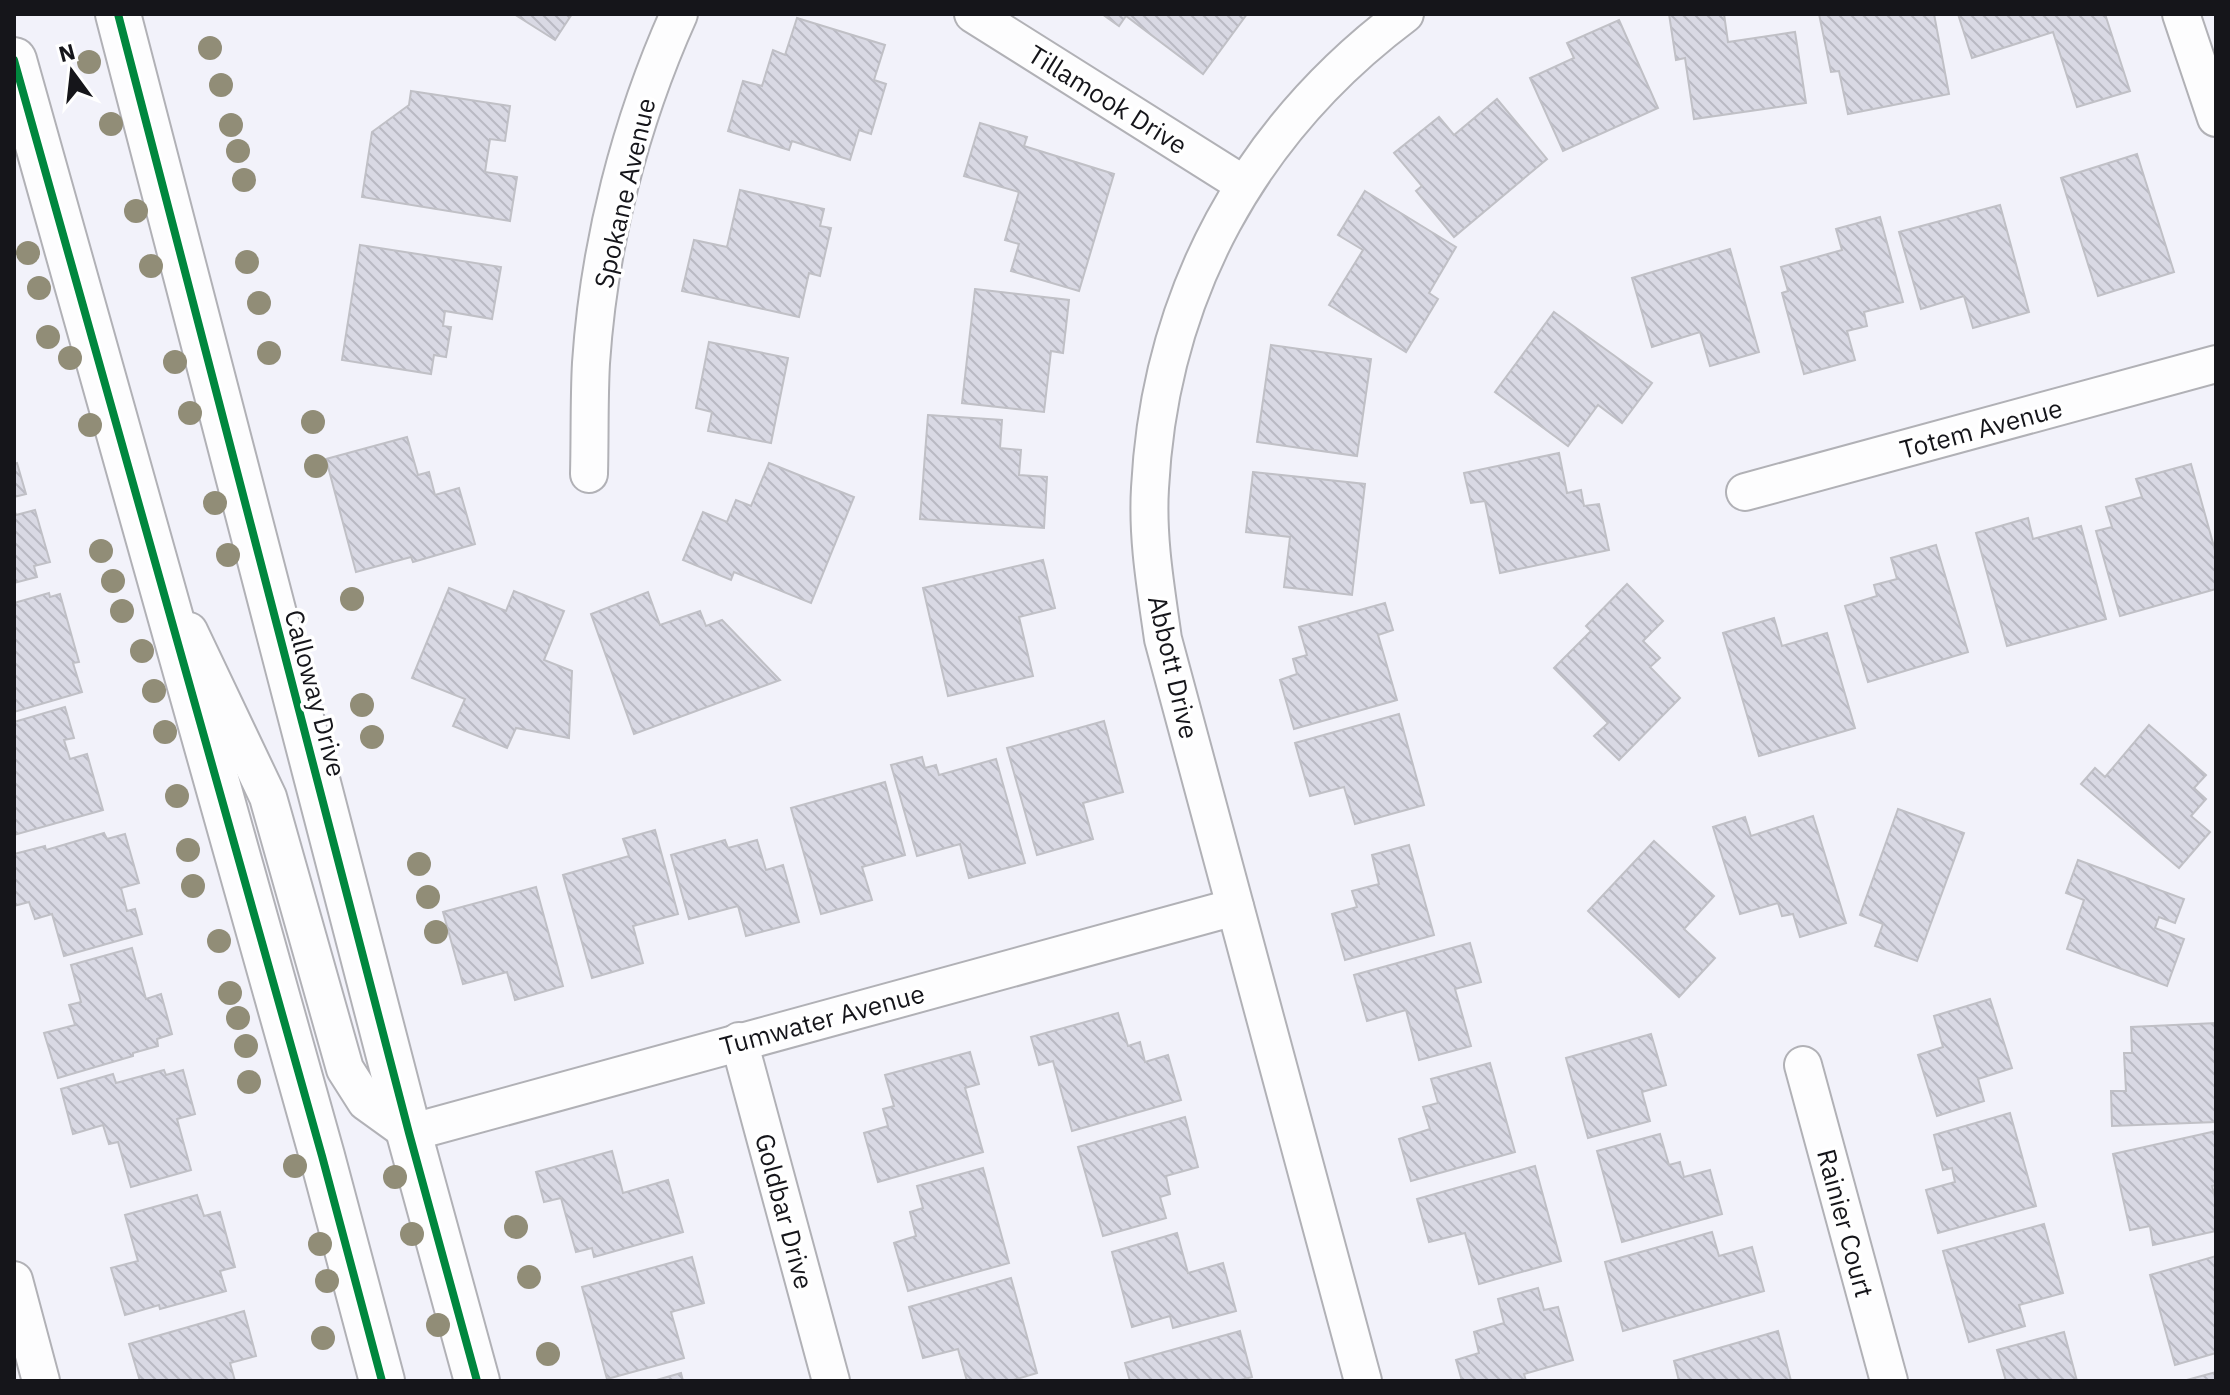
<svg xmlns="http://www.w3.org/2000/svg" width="2230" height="1395" viewBox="0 0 2230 1395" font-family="'IBM Plex Sans',sans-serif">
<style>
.building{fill:url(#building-back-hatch);stroke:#c0c0c6;stroke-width:2}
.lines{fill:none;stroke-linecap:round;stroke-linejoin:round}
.minor-casing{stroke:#b1b1b6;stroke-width:40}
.secondary-casing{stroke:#b1b1b6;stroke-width:48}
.minor{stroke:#fdfdfe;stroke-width:36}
.secondary{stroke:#fdfdfe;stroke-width:44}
.cycleway-casing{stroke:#fff;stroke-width:13}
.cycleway{stroke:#00873e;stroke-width:8}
.tree{fill:#918d77}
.labels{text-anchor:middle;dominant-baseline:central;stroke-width:7;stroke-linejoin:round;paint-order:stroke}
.street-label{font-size:26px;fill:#15151a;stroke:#fff}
</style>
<defs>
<pattern id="building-back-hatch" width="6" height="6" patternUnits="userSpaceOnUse" patternTransform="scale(2)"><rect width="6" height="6" fill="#d9d9e4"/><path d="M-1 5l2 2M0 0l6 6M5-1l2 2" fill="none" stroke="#b9b9c3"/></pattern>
</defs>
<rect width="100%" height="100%" fill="#f2f2fa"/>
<!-- building -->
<g class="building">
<path d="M514 14H572L555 40Z"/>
<path d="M1102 14H1247L1203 74 1126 16 1119 26Z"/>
<path d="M1669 14H1724L1728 42 1795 32 1806 103 1694 119 1685 58 1676 60Z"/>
<path d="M1819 14H1934L1949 94 1848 114 1839 71 1831 72Z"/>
<path d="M1958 14H2105L2130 91 2077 107 2053 32 1972 58Z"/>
<path d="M797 18 885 45 874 80 886 84 871 134 859 130 850 160 792 141 789 150 728 131 743 81 762 86 773 50 785 55Z"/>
<path d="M1619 20 1658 108 1563 151 1530 78 1574 58 1567 43Z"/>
<path d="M411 91 510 106 505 141 490 139 485 172 517 177 510 221 362 197 372 132 409 105Z"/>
<path d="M1497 99 1547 159 1454 237 1416 191 1422 186 1394 153 1439 117 1454 135Z"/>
<path d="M980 123 1027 137 1024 146 1114 174 1079 291 1011 271 1019 244 1005 240 1019 192 964 176Z"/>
<path d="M2137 154 2174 272 2098 296 2061 178Z"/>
<path d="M740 190 824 209 820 226 831 228 820 276 809 273 799 317 682 291 694 240 727 247Z"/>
<path d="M1365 191 1456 247 1429 293 1438 299 1406 352 1329 305 1363 250 1338 235Z"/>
<path d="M2000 205 2029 312 1973 328 1964 296 1921 309 1899 232Z"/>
<path d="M1880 217 1903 302 1864 312 1867 326 1847 331 1855 360 1804 374 1782 293 1788 291 1781 267 1842 250 1836 229Z"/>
<path d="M360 245 501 267 492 319 445 311 443 326 451 327 446 357 434 355 431 374 342 360Z"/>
<path d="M1730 249 1759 352 1710 366 1700 332 1652 347 1632 278Z"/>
<path d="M975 289 1069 300 1063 353 1051 351 1044 412 962 403Z"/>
<path d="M1554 312 1652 383 1622 423 1598 405 1568 446 1495 392Z"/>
<path d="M709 342 788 358 771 443 708 431 712 412 696 408Z"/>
<path d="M1271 345 1371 359 1357 456 1257 442Z"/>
<path d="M928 415 1002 420 1000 448 1021 450 1019 475 1047 477 1044 528 920 519Z"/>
<path d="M407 437 418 475 429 472 435 495 459 488 475 544 413 562 411 557 356 572 326 459Z"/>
<path d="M1559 453 1567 493 1581 490 1584 506 1599 504 1609 550 1500 573 1485 501 1471 503 1464 473Z"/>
<path d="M17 463 26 494 14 497V464Z"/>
<path d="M769 463 854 497 811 603 734 572 731 580 683 560 703 512 727 522 736 500 751 506Z"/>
<path d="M2191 464 2216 554V589L2120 616 2096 531 2112 527 2106 507 2142 497 2136 479Z"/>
<path d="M1253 472 1365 484 1352 595 1284 587 1290 537 1246 532Z"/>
<path d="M14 509 16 515 35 510 50 562 34 566 37 577 14 583Z"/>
<path d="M2028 518 2033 539 2081 526 2106 619 2007 646 1976 533Z"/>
<path d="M1936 545 1968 652 1868 682 1845 606 1877 596 1874 585 1897 579 1891 558Z"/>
<path d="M1043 560 1055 608 1019 617 1033 676 948 696 923 588Z"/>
<path d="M1627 584 1663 621 1643 641 1660 658 1650 667 1680 698 1619 760 1594 736 1608 723 1554 668 1591 631 1586 626Z"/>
<path d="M449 588 506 611 514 591 564 611 544 660 572 671 569 738 516 728 507 748 453 726 465 699 412 678Z"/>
<path d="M648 592 660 625 700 611 706 626 722 620 780 680 634 734 591 614Z"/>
<path d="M49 593 50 597 60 594 79 662 73 663 82 692 14 712V603Z"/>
<path d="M1385 603 1393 630 1378 635 1397 700 1294 729 1280 680 1297 674 1293 659 1307 655 1299 627Z"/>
<path d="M1774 618 1782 646 1827 633 1855 728 1759 756 1723 633Z"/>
<path d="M65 707 74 738 64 740 70 759 87 754 103 810 14 835V722Z"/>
<path d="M1399 714 1424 805 1355 824 1344 787 1310 796 1295 743Z"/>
<path d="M1104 721 1123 792 1083 803 1093 839 1037 855 1007 748Z"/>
<path d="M2149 725 2206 775 2194 788 2206 799 2191 816 2210 832 2179 868 2081 784 2095 768 2105 777Z"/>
<path d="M922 757 925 768 936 765 939 775 996 759 1025 863 969 878 960 844 917 856 891 765Z"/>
<path d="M885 782 905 855 862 867 872 900 821 914 791 808Z"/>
<path d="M1898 809 1964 833 1917 961 1875 946 1883 924 1860 915Z"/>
<path d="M1813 816 1846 923 1800 937 1793 914 1782 916 1778 903 1740 914 1713 827 1745 817 1751 836Z"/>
<path d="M655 830 678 914 633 926 643 963 592 978 563 875 629 856 623 839Z"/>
<path d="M104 833 107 839 125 834 139 883 121 888 127 911 135 909 142 934 64 956 52 914 35 919 29 902 14 906V854L45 846 46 850Z"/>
<path d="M725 840 728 848 757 840 766 870 783 865 799 922 746 936 738 906 689 919 671 855Z"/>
<path d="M1654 841 1714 896 1684 929 1715 958 1679 997 1588 911Z"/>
<path d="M1409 845 1434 935 1345 960 1332 914 1357 907 1352 891 1379 884 1372 855Z"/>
<path d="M2078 860 2184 899 2175 923 2159 917 2155 928 2184 939 2167 986 2067 949 2084 900 2066 893Z"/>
<path d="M536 887 563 986 515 1000 507 972 463 984 443 912Z"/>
<path d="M1470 943 1481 982 1455 989 1471 1046 1419 1060 1406 1010 1367 1021 1354 975Z"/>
<path d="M132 948 146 999 161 994 172 1034 157 1039 158 1046 133 1053V1056L58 1078 44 1033 75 1025 69 1005 81 1002 71 965Z"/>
<path d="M1990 999 2012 1068 1978 1079 1984 1101 1937 1116 1918 1055 1943 1047 1934 1016Z"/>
<path d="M1118 1013 1128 1046 1140 1042 1145 1062 1168 1055 1181 1100 1072 1131 1053 1061 1039 1065 1031 1037Z"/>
<path d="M2216 1023V1122L2112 1126 2111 1091H2126L2124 1053H2132L2131 1027Z"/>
<path d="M1651 1034 1666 1085 1642 1092 1650 1121 1588 1138 1566 1058Z"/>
<path d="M970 1052 979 1084 965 1088 983 1152 878 1182 864 1133 888 1126 883 1109 894 1106 885 1075Z"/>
<path d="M1490 1063 1515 1152 1411 1181 1399 1139 1430 1129 1423 1107 1438 1103 1431 1079Z"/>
<path d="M164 1070 166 1075 183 1070 195 1114 177 1119 191 1170 131 1187 118 1142 109 1144 103 1125 73 1134 61 1089 113 1074 116 1083Z"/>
<path d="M2010 1113 2036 1206 1938 1233 1926 1190 1955 1182 1952 1168 1943 1170 1934 1135Z"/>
<path d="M1185 1117 1198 1167 1166 1176 1170 1194 1160 1197 1166 1218 1103 1236 1078 1147Z"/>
<path d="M2216 1131V1185L2212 1186 2216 1202V1231L2153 1245 2150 1226 2130 1230 2113 1154Z"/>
<path d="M1660 1134 1669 1165 1680 1162 1684 1177 1710 1170 1722 1214 1622 1242 1597 1151Z"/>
<path d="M612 1151 623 1193 668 1180 683 1232 594 1257 592 1248 576 1252 561 1198 544 1202 536 1172Z"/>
<path d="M1535 1166 1561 1261 1479 1284 1465 1233 1429 1242 1417 1199Z"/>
<path d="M983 1168 1009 1263 908 1291 894 1243 916 1236 910 1212 923 1208 917 1186Z"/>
<path d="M197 1195 204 1216 220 1212 235 1267 220 1271 226 1291 160 1309 159 1305 125 1315 111 1268 138 1261 125 1215Z"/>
<path d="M2044 1224 2063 1293 2019 1305 2025 1326 1969 1342 1943 1251Z"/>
<path d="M1712 1232 1719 1256 1752 1247 1764 1291 1623 1331 1605 1262Z"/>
<path d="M1177 1233 1188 1273 1223 1263 1236 1311 1173 1328 1170 1316 1132 1327 1112 1252Z"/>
<path d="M2216 1256V1353L2175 1365 2150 1275Z"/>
<path d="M692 1257 704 1303 671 1312 684 1358 607 1379 582 1287Z"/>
<path d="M1011 1278 1037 1373 1010 1381H967L958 1349 923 1358 909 1307Z"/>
<path d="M1538 1288 1544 1310 1558 1307 1573 1360 1524 1374 1526 1381H1462L1456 1360 1479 1353 1474 1332 1504 1323 1498 1299Z"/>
<path d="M244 1311 256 1356 230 1363 235 1381H140L129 1344Z"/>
<path d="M1240 1331 1252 1377 1237 1381H1130L1125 1363Z"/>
<path d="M1778 1331 1791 1381H1679L1674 1361Z"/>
<path d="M2064 1332 2077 1381H2006L1997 1350Z"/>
<path d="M2216 1372V1381H2183Z"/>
<path d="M681 1373 683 1381H653Z"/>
</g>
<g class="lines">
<!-- minor casing -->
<g class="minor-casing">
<g id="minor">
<path d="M973 14 1243 184"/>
<path d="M2181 14 2216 118"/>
<path d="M589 474C590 437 589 400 591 363 599 244 630 123 679 14"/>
<path d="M1745 492 2216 364"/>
<path d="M189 631 268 797 345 1069 366 1102 409 1133 1235 907"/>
<path d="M739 1041 831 1381"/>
<path d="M1803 1065 1889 1381"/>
<path d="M14 1280 41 1381"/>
<path d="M1363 1381 1163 639C1156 589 1147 539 1150 488 1160 294 1250 130 1405 14"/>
</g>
</g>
<!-- secondary casing -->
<g class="secondary-casing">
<g id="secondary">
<path d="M118 14 409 1133 477 1381"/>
<path d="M14 60 322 1156 382 1381"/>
</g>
</g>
<!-- minor -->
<use href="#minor" class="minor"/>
<!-- secondary -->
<use href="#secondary" class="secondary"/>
<!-- cycleway casing -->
<g class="cycleway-casing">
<g id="cycleway">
<path d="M118 14 409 1133 477 1381"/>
<path d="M14 60 322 1156 382 1381"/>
</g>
</g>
<!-- cycleway -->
<use href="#cycleway" class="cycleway"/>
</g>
<!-- trees -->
<g class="tree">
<circle cx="210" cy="48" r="12"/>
<circle cx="89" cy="62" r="12"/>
<circle cx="221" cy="85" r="12"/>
<circle cx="111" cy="124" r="12"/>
<circle cx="231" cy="125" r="12"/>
<circle cx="238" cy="151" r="12"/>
<circle cx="244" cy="180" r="12"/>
<circle cx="136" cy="211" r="12"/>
<circle cx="28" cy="253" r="12"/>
<circle cx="247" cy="262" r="12"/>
<circle cx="151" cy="266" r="12"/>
<circle cx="39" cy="288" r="12"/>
<circle cx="259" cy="303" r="12"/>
<circle cx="48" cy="337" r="12"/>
<circle cx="269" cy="353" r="12"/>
<circle cx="70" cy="358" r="12"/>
<circle cx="175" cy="362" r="12"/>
<circle cx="190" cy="413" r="12"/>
<circle cx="313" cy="422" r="12"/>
<circle cx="90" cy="425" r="12"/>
<circle cx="316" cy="466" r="12"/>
<circle cx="215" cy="503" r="12"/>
<circle cx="101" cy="551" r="12"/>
<circle cx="228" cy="555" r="12"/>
<circle cx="113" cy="581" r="12"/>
<circle cx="352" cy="599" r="12"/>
<circle cx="122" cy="611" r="12"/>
<circle cx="142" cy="651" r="12"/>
<circle cx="154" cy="691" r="12"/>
<circle cx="362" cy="705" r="12"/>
<circle cx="165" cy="732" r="12"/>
<circle cx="372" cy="737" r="12"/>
<circle cx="177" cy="796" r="12"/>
<circle cx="188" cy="850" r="12"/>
<circle cx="419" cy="864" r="12"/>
<circle cx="193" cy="886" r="12"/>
<circle cx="428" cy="897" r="12"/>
<circle cx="436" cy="932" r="12"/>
<circle cx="219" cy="941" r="12"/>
<circle cx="230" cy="993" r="12"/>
<circle cx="238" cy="1018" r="12"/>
<circle cx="246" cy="1046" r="12"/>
<circle cx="249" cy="1082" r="12"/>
<circle cx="295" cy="1166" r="12"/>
<circle cx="395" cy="1177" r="12"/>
<circle cx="516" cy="1227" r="12"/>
<circle cx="412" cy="1234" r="12"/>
<circle cx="320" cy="1244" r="12"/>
<circle cx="529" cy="1277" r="12"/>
<circle cx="327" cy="1281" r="12"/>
<circle cx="438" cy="1325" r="12"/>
<circle cx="323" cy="1338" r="12"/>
<circle cx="548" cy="1354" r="12"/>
</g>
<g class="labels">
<!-- street labels -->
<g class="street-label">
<text transform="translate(1108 99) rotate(32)">Tillamook Drive</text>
<text transform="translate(624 193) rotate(-77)">Spokane Avenue</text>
<text transform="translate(1981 428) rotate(-15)">Totem Avenue</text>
<text transform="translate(1174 667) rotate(77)">Abbott Drive</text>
<text transform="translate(316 693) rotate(75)">Calloway Drive</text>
<text transform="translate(822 1019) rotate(-15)">Tumwater Avenue</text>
<text transform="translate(785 1211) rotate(75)">Goldbar Drive</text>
<text transform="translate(1846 1223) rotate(75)">Rainier Court</text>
</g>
</g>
<!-- border -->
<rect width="2230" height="1395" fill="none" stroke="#15151a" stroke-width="32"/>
<!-- north arrow -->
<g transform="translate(72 72) rotate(345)" stroke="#ffffff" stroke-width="6" paint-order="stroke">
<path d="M0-6L14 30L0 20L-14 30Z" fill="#15151a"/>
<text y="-12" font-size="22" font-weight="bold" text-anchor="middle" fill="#15151a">N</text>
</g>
</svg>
